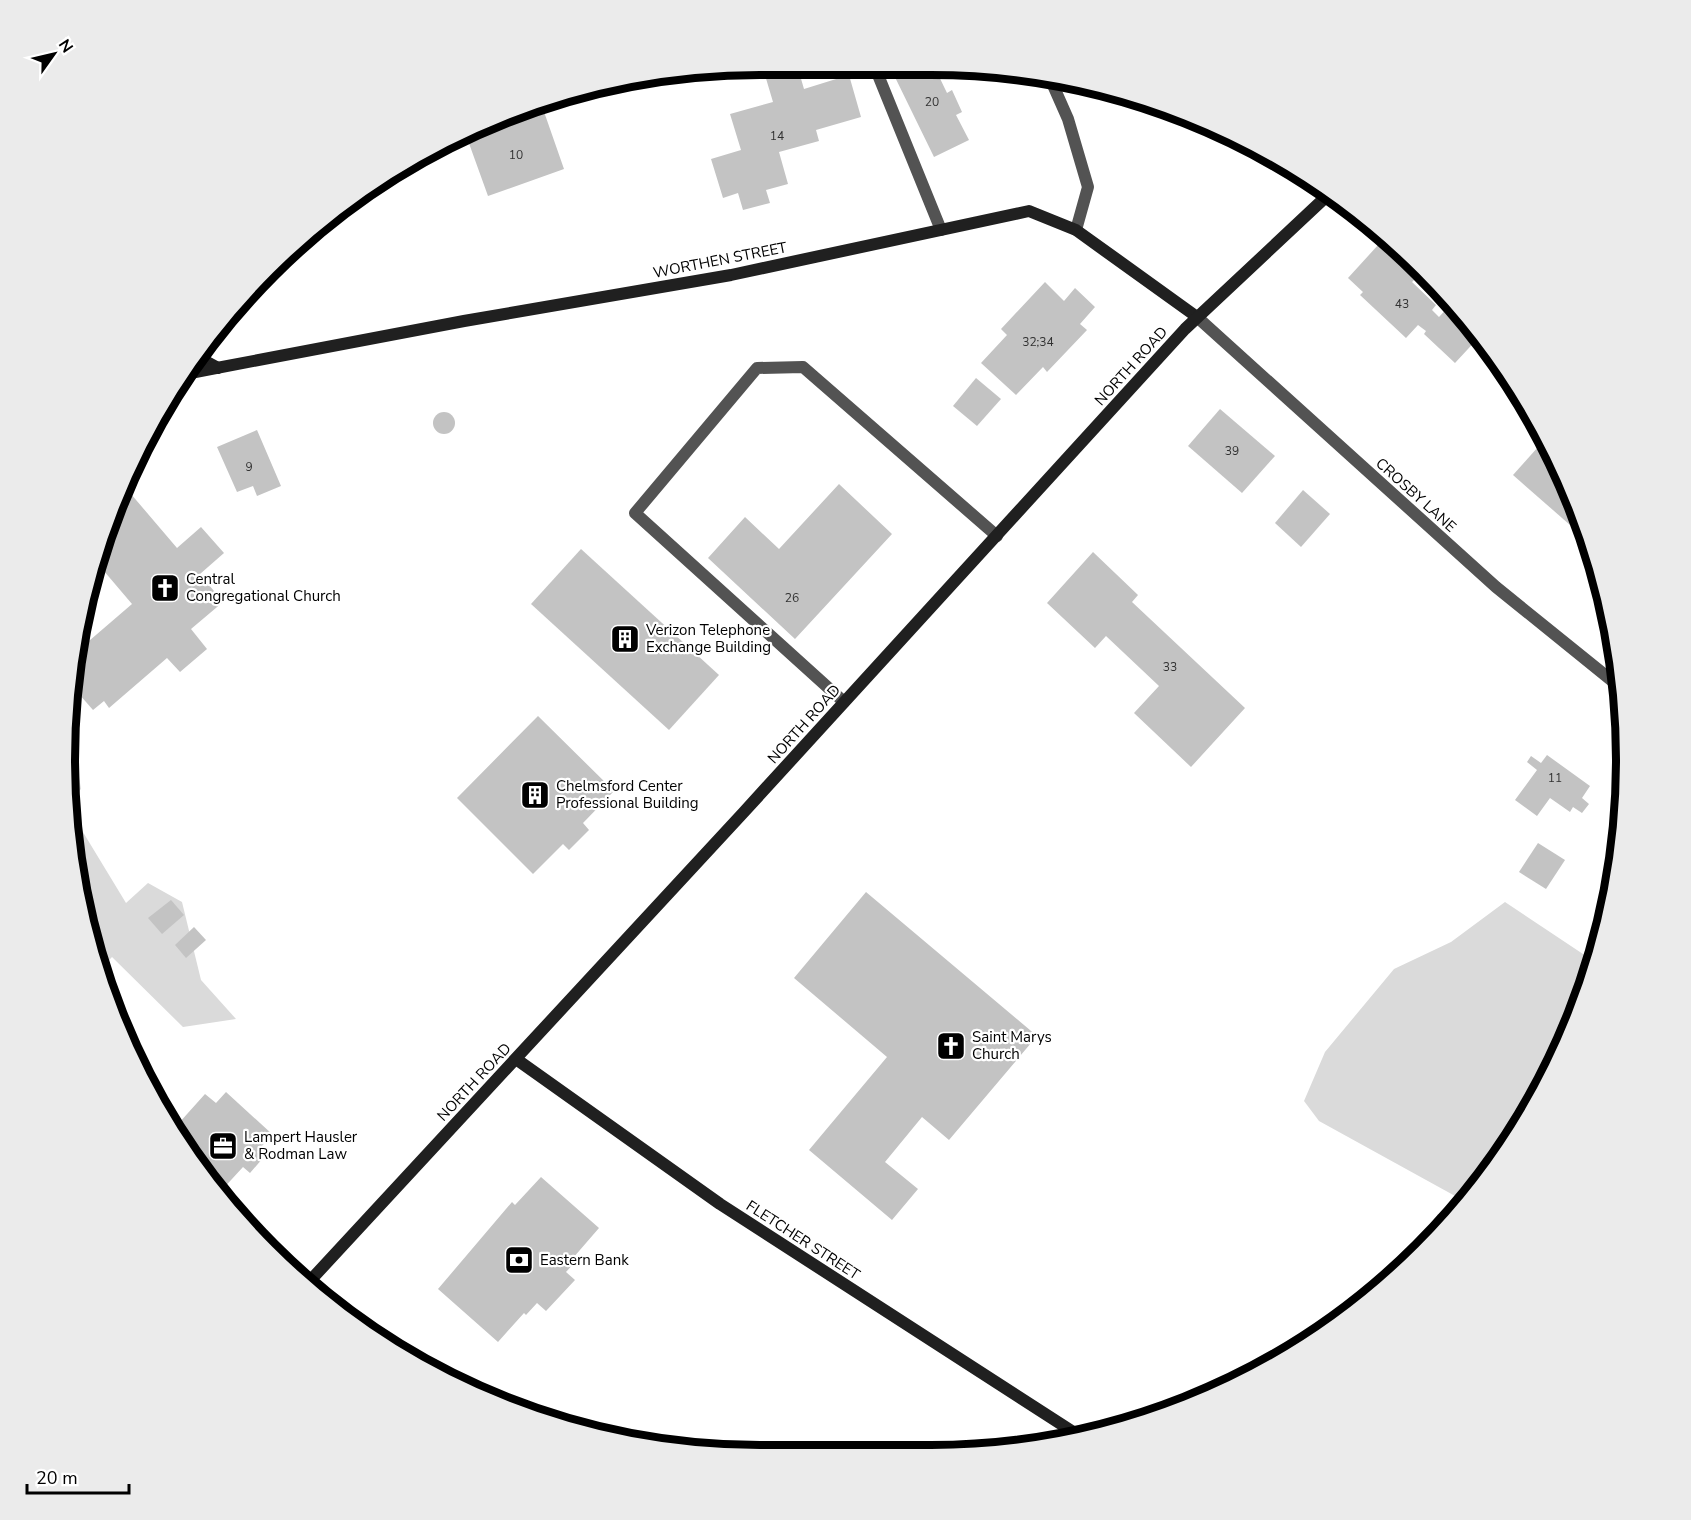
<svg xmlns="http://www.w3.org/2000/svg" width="1691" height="1520" viewBox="0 0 1691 1520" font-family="'Nunito Sans',sans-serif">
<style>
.green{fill:#dadada}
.building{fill:#c3c3c3}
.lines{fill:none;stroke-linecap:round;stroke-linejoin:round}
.lane{stroke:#535353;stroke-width:12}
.street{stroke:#535353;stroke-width:12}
.secondary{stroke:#202020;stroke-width:12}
.labels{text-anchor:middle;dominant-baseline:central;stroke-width:4.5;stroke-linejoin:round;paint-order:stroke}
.number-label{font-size:12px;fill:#313131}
.street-label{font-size:15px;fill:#000;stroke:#fff}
.poi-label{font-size:15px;fill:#000;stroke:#fff;text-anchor:start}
.rim{fill:none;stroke:#000;stroke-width:8}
</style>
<rect width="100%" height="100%" fill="#fff"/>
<!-- green -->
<g class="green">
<path d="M65 752 75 753 81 789 70 800 65 760Z"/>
<path d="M72 814 126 903 148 883 182 902 201 980 236 1019 183 1027 112 957 100 970 88 940Z"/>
<path d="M1505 902 1595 962 1589 984 1533 1108 1466 1202 1319 1121 1304 1101 1325 1052 1394 969 1451 942Z"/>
</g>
<!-- building -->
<g class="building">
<path d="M762 65H797L804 89 849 75 861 117 816 130 819 141 779 152 788 184 766 190 770 203 743 210 738 193 723 198 711 159 741 150 730 114 773 102Z"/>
<path d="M896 65 934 66 947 93 952 90 962 112 956 115 969 140 934 157 891 69Z"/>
<path d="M542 106 564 169 488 196 466 135 450 141 449 139Z"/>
<path d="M1379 244 1398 262 1400 259 1418 276 1412 282 1436 305 1432 310 1439 317 1452 303 1480 336 1455 363 1424 334 1426 331 1418 325 1406 338 1360 295 1363 292 1348 278Z"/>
<path d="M1045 282 1064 301 1075 288 1095 307 1080 324 1087 330 1047 372 1043 367 1016 395 981 363 1007 335 1001 329Z"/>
<path d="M976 378 1001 399 977 426 953 406Z"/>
<path d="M1220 409 1275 456 1242 493 1188 446Z"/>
<circle cx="444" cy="423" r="11"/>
<path d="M257 430 281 486 257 496 253 486 237 492 217 447Z"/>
<path d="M1546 438 1555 453 1579 516 1570 525 1513 475Z"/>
<path d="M839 484 892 534 795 639 708 558 745 517 779 549Z"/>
<path d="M125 487 177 548 201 527 224 553 200 574 223 602 191 629 207 649 180 672 167 658 109 708 104 701 93 710 72 686 75 653 132 604 98 564Z"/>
<path d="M1303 490 1330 514 1301 547 1275 523Z"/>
<path d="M581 549 719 675 669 730 531 604Z"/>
<path d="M1093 552 1138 595 1132 602 1245 708 1191 767 1134 713 1159 686 1106 636 1095 648 1047 603Z"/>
<path d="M538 716 614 791 583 823 589 830 569 850 563 844 533 874 457 798Z"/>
<path d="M1547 755 1590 786 1582 798 1589 804 1582 813 1573 807 1570 812 1550 798 1537 816 1515 800 1537 770 1527 762 1531 756 1541 763Z"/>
<path d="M1538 843 1565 860 1546 889 1519 872Z"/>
<path d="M866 892 1037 1036 949 1140 922 1117 885 1162 918 1189 892 1220 809 1150 887 1057 794 978Z"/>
<path d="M171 900 184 915 162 934 148 918Z"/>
<path d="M194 927 206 940 186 958 175 945Z"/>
<path d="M226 1092 272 1134 257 1152 263 1158 250 1173 243 1167 220 1192 207 1182 182 1141 189 1132 179 1123 205 1094 216 1103Z"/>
<path d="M541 1177 599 1228 573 1258 576 1261 566 1272 575 1280 546 1311 537 1303 526 1315 524 1313 498 1342 438 1289 512 1202 515 1205Z"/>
<path d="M1438 1214 1451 1221 1420 1250 1418 1249Z"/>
</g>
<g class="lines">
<!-- lane -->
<g class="lane">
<path d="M874 65 941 230"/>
<path d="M1049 76 1068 119 1088 187 1076 230"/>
<path d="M844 702 635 513 757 368 803 367 997 536"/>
</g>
<!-- street -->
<path class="street" d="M1197 317 1496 587 1621 688"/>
<!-- secondary -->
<g class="secondary">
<path d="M196 356 218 368"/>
<path d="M185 374 464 321 731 275 1029 211 1076 230 1197 317"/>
<path d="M516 1059 720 1204 1081 1437"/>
<path d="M308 1283 743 813 1185 329 1329 194"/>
</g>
</g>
<!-- icons -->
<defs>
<g id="church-square" transform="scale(1.5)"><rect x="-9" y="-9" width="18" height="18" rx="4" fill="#000" stroke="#fff"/><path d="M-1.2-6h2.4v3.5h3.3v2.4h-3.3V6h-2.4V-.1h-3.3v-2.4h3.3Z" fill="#fff"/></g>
<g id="building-square" transform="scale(1.5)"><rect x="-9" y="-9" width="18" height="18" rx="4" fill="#000" stroke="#fff"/><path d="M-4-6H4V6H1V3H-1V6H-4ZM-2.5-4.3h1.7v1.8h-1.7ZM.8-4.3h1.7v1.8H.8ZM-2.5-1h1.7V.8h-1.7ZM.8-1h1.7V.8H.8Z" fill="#fff"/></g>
<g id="office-square" transform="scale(1.5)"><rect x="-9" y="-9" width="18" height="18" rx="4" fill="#000" stroke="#fff"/><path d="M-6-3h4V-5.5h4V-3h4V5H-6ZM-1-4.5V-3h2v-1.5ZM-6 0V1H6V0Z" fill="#fff"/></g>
<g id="bank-square" transform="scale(1.5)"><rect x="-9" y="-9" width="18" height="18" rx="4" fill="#000" stroke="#fff"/><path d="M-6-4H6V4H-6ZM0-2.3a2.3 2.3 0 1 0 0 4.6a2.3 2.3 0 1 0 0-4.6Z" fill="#fff"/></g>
</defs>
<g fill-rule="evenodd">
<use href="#church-square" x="165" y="588"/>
<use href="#building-square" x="625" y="639"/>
<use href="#building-square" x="535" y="795"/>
<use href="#church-square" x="951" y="1046"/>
<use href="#office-square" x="223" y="1146"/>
<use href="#bank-square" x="519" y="1260"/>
</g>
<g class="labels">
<!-- number labels -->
<g class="number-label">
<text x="932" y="102">20</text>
<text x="777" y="136">14</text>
<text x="516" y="155">10</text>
<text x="1402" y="304">43</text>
<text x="1038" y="342">32;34</text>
<text x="1232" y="451">39</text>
<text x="249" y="467">9</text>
<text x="792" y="598">26</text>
<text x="1170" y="667">33</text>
<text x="1555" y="778">11</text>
</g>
<!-- street labels -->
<g class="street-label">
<text transform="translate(720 260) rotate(-11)">WORTHEN STREET</text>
<text transform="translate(1131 366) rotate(-48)">NORTH ROAD</text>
<text transform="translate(1416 495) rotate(42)">CROSBY LANE</text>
<text transform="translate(804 724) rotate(-48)">NORTH ROAD</text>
<text transform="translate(474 1082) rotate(-47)">NORTH ROAD</text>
<text transform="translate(803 1240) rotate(33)">FLETCHER STREET</text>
</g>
<!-- poi labels -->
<g class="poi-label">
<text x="186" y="579">Central<tspan x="186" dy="17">Congregational Church</tspan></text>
<text x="646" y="630">Verizon Telephone<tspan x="646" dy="17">Exchange Building</tspan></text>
<text x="556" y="786">Chelmsford Center<tspan x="556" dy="17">Professional Building</tspan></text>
<text x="972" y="1037">Saint Marys<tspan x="972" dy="17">Church</tspan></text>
<text x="244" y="1137">Lampert Hausler<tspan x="244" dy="17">&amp; Rodman Law</tspan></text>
<text x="540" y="1260">Eastern Bank</text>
</g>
</g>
<!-- crop -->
<path d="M0 0H1691V1520H0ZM760 75H931A685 685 0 0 1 1616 760V760A685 685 0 0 1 931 1445H760A685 685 0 0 1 75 760V760A685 685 0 0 1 760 75Z" fill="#ebebeb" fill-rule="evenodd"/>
<path class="rim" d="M760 75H931A685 685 0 0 1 1616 760V760A685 685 0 0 1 931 1445H760A685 685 0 0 1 75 760V760A685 685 0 0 1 760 75Z"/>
<!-- north arrow -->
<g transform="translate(54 54) rotate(56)" stroke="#ffffff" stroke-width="4.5" paint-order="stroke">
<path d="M0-4.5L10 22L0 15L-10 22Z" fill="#000000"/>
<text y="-9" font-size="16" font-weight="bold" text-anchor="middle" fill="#000000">N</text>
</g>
<!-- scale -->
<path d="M27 1484v9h102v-9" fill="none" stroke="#000000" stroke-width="3"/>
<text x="36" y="1484" font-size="18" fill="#000000" stroke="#ffffff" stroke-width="4.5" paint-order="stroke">20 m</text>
</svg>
